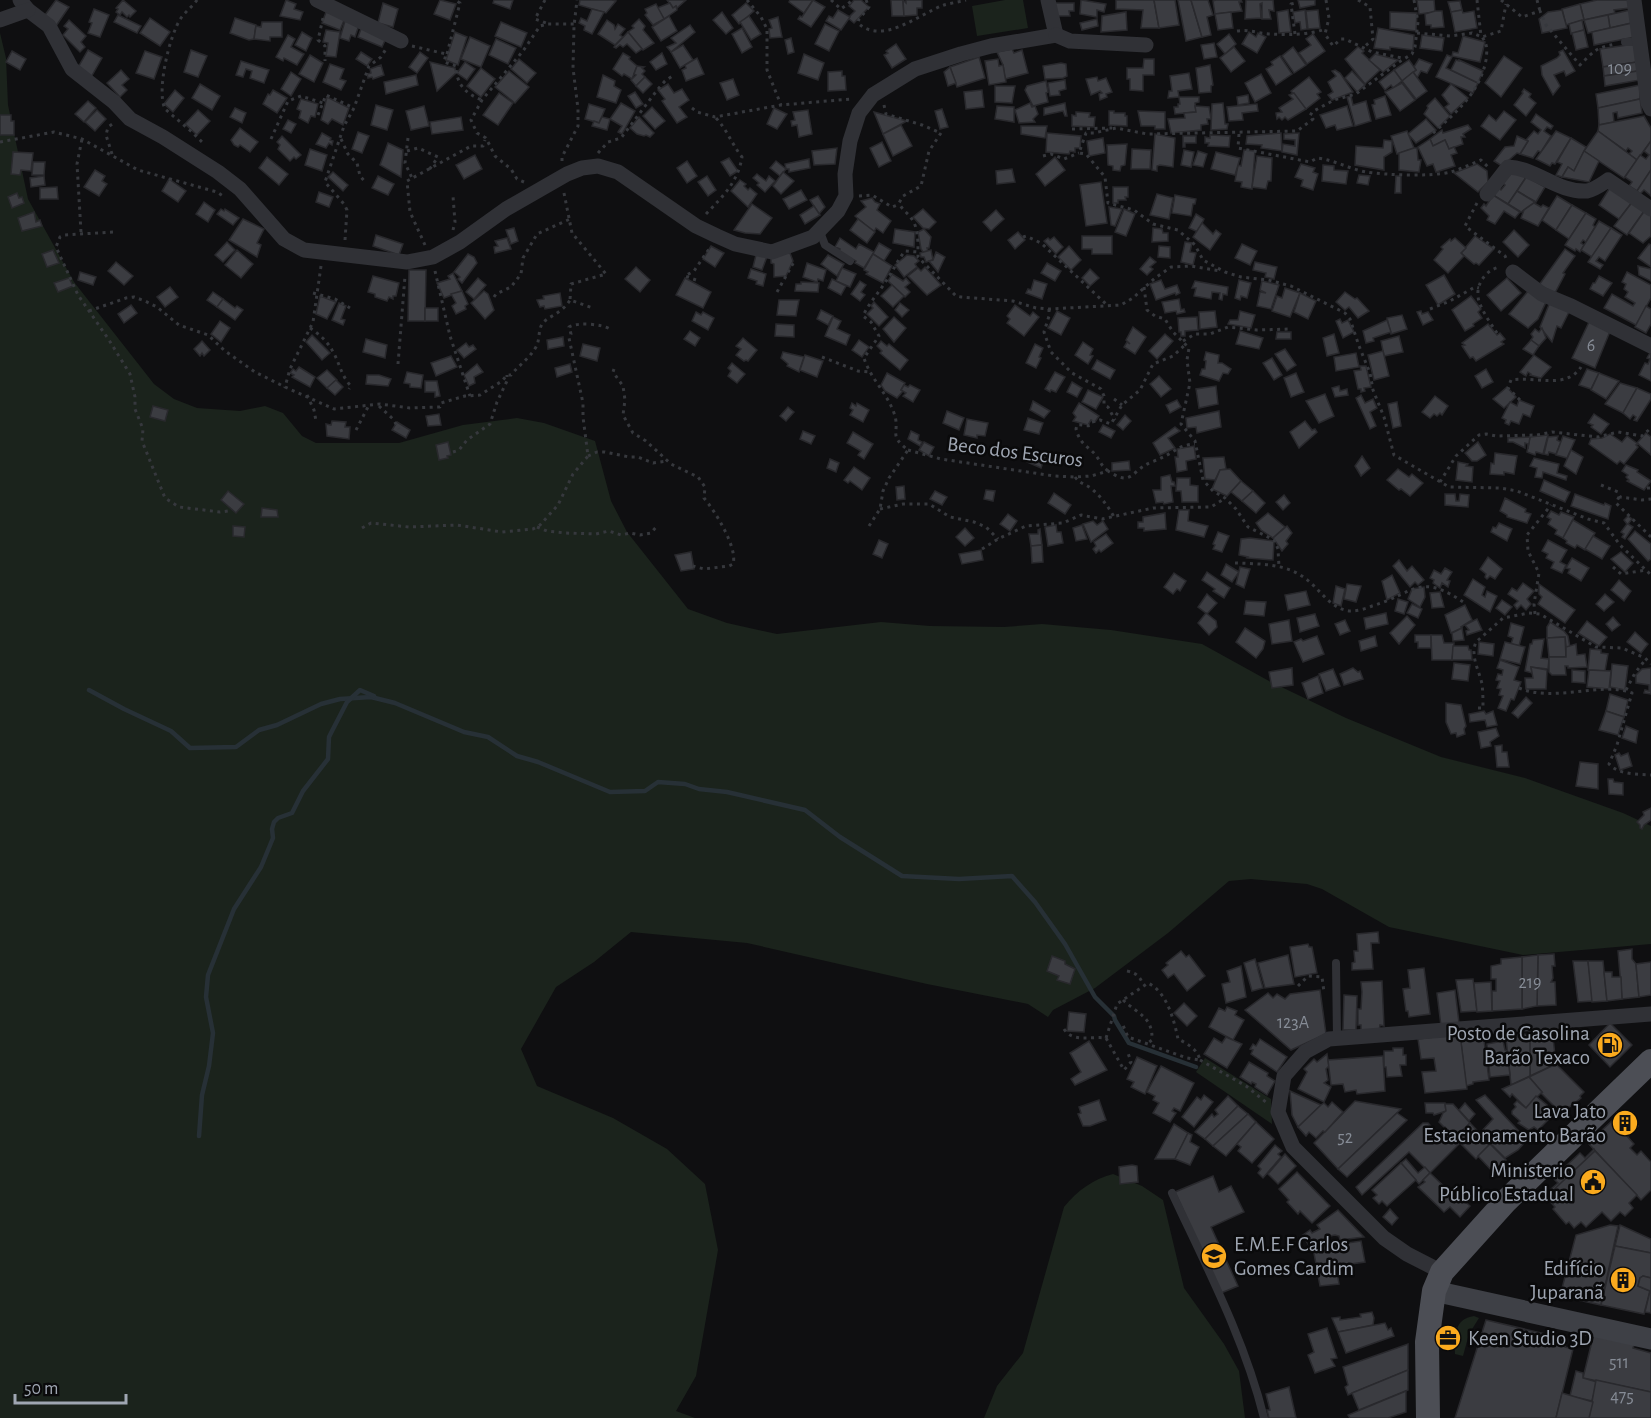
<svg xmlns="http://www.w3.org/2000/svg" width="1651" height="1418" viewBox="0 0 1651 1418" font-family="'Alegreya Sans',sans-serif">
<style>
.green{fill:#1b231c}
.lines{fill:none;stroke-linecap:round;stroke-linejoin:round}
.stream{stroke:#273036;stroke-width:4.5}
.building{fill:#3b3c41;stroke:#29292d;stroke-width:1.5}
.path{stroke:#36383d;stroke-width:3;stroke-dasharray:3 4.5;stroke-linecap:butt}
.lane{stroke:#303136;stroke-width:8}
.street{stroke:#303136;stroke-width:15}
.secondary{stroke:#3e4046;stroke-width:21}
.primary{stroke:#4c4e55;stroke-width:24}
.labels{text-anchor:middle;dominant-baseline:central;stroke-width:5;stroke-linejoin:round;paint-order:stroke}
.number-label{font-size:18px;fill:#868c96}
.street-label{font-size:21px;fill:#9fa6b2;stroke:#0a0a0b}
.poi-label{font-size:21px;fill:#9fa6b2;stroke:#0a0a0b;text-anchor:end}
</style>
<rect width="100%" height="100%" fill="#0f0f11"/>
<!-- green -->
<g class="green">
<path d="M1005 0H1023L1028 28 977 36 972 6Z"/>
<path d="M0 33 6 58 8 105 28 199 74 282 154 384 174 399 197 408 240 411 265 406 283 413 302 436 316 443H399L463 425 517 418 544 423 595 441 611 501 627 532 688 609 727 623 777 634 881 622 930 626 1004 627 1042 624 1111 630 1202 644 1269 681 1346 718 1441 757 1525 778 1623 813 1651 826V944L1523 955 1389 927 1322 889 1307 884 1251 879 1229 881 1168 933 1095 988 1053 1010 1048 1017 1028 1004 927 984 747 943 631 932 594 962 556 987 521 1049 537 1086 613 1118 667 1149 705 1184 718 1250 696 1376 676 1411 695 1418H0Z"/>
<path d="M1205 1058 1271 1099 1272 1124 1196 1072Z"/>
<path d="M1113 1174 1142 1186 1163 1200 1184 1288 1224 1344 1239 1371 1245 1418H984L997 1386 1023 1353 1064 1207C1077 1191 1093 1179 1113 1174Z"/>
<path d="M1474 1316 1479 1318 1469 1334 1463 1356 1455 1354C1455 1335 1454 1319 1474 1316Z"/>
</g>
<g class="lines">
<!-- stream -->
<g class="stream">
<path d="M89 690 124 709 171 731 190 748 236 747 259 730 277 725 321 704 340 699 371 697 395 703 464 732 488 737 517 756 538 762 610 792 645 791 658 782 685 784 699 789 727 792 805 810 840 837 902 876 959 879 1012 876 1035 902 1065 944 1095 997 1114 1016 1115 1020 1129 1043 1196 1067"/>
<path d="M199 1136 202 1095 209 1066 213 1033 206 997 208 975 234 909 261 867 273 838 272 829 274 822 278 818 292 813 303 791 328 759 329 737 332 731 347 702 360 690 374 696"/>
</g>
</g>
<!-- building -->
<g class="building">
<path d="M56 0 69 7 56 26 45 15Z"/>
<path d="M123 0 136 11 130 17 129 15 127 17 122 12 120 15 116 12 118 9 116 8Z"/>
<path d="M286 0 296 4 294 9 303 12 300 20 280 16Z"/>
<path d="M440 0 456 4 450 20 434 14Z"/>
<path d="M494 0H513L510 9 493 3Z"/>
<path d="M580 0H612L616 1 606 13 579 5Z"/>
<path d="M667 0H686L677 8 676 6 673 8Z"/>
<path d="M790 0H813L804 13 789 2Z"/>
<path d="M813 0 825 7 811 27 798 19 800 16 802 17Z"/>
<path d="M854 0H861L869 7 854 23 848 18 855 11 849 6Z"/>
<path d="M891 0H903L904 16H892Z"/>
<path d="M903 0 906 3V0H922V8H917V15L904 16Z"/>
<path d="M1081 0 1106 4 1104 12 1097 10V17L1080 14Z"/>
<path d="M1116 0H1154L1159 28H1141L1143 10 1116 9Z"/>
<path d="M1154 0H1175L1179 25 1159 28Z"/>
<path d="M1178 0H1191L1202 37 1186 41Z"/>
<path d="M1191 0H1208L1213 15 1207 17 1211 35 1202 37Z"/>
<path d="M1216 0H1241L1242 2H1239L1242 11 1215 14 1213 1Z"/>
<path d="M1246 0H1273L1274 11 1269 10 1271 19H1262V3L1260 4 1261 18 1245 19Z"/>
<path d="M1298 0H1315V5L1300 8Z"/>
<path d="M1417 0H1434L1435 12 1419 14Z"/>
<path d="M1597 0H1629L1630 8 1614 10 1615 13 1584 20 1580 4Z"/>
<path d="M1460 1 1462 10 1451 12 1448 2Z"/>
<path d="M383 3 398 9 393 27 378 23Z"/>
<path d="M670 3 673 8 676 6 677 10 664 19 657 8Z"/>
<path d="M746 3 754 11 739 24 732 15Z"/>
<path d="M1053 3H1074V11H1069L1070 16H1054Z"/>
<path d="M656 4 664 19 653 25 645 15 647 13 645 9Z"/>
<path d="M1580 4 1584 20 1566 25 1562 9Z"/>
<path d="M94 9 109 15 100 37 88 33 92 23 89 22Z"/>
<path d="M592 9 604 12 592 34 584 30 585 26 579 23 581 18 587 21Z"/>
<path d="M838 10 850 17 841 30 826 21 829 16 833 18Z"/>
<path d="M1288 10 1291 32 1279 33 1277 12Z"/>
<path d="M1305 10 1307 29 1301 30 1300 22 1295 23 1293 12Z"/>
<path d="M1318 10 1320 28 1308 29 1306 11Z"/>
<path d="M1462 10 1463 13 1474 11 1477 28 1455 32 1451 12Z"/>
<path d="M1562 10 1567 28 1542 33 1539 19 1548 12Z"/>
<path d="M1630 10 1632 23 1610 28 1608 15Z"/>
<path d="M1435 11H1442L1444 27 1431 28V25H1426L1425 14Z"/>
<path d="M326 12 345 18 340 30 322 23Z"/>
<path d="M722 12 733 28 726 34 713 20Z"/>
<path d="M1126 12 1127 30 1101 32 1102 16Z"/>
<path d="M1231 12 1233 28 1218 30 1215 14Z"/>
<path d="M1390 12 1417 13 1416 31 1390 28Z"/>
<path d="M118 15 141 26 137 33 114 22Z"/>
<path d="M1608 15 1610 28 1588 33 1584 20Z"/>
<path d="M669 16 677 31 661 41 652 27Z"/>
<path d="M749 16 761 34 751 40 740 22Z"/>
<path d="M778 17 782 37 770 38 769 29 772 28 769 20Z"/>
<path d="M150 18 170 32 160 46 140 33Z"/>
<path d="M235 18 256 25 254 39 249 40 230 33Z"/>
<path d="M639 19 645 26 643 30 654 43 643 50 628 32 634 28 632 26Z"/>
<path d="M1097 19 1098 26 1082 30 1080 23Z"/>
<path d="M69 20 86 36 81 42 85 47 80 52 63 35 68 29 64 26Z"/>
<path d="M607 20 614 25 615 29 618 24 625 29 620 35 623 37 615 45 598 34Z"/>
<path d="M1582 20 1584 30 1571 34 1569 24Z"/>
<path d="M345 21 359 25 355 37 351 35 349 41 340 38Z"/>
<path d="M262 22H282V37H270V41L254 39 256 26 261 27Z"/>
<path d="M501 22 527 33 521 47 495 36Z"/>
<path d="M1632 23 1635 37 1594 45 1592 32Z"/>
<path d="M825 24 839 31 829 51 815 44Z"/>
<path d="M690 25 695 32 671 52 667 47 676 43 671 38Z"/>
<path d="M362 26 387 36 382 47 358 37Z"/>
<path d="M742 28 752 47 742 53 732 34Z"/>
<path d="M1378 28 1414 35 1413 50 1390 47V50L1374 48Z"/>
<path d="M326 30 340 32 336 57 326 56 328 43 323 42Z"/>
<path d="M1584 30 1588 47 1576 50 1572 33Z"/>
<path d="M302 32 312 38 306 51 295 45Z"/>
<path d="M455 32 467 37 458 65 446 60Z"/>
<path d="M628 32 642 49 636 53 627 44 623 47 620 45 616 48 614 47Z"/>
<path d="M1249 32 1256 37 1258 33 1266 37 1257 53 1242 44Z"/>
<path d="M1229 34 1236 44 1225 54 1217 44Z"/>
<path d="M1313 34 1325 51 1307 64 1299 53 1311 45 1306 39Z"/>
<path d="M288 35 295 39 291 47 304 54 297 65 284 58 283 61 276 57Z"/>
<path d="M1422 35 1444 38 1442 51 1420 48Z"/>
<path d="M1463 36 1485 42 1480 62 1452 56 1453 52 1458 53Z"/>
<path d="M470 37 490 46 481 67 461 59Z"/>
<path d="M791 38 794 52 788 54 785 40Z"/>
<path d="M496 39 516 48 508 64 489 55Z"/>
<path d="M1214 43 1217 57 1204 59 1201 45Z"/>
<path d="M896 44 906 59 892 68 884 55 888 53 886 51Z"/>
<path d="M1634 44 1637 62 1603 67 1600 49Z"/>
<path d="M683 45 693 60 680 68 671 52Z"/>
<path d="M1234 47 1245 61 1231 72 1220 58Z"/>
<path d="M1293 47 1306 65 1294 73 1282 56Z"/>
<path d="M1358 47 1364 51 1362 53 1380 70 1365 84 1345 59Z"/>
<path d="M1012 49 1014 53 1022 50 1028 73 1005 79 1003 65 997 52Z"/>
<path d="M88 50 102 58 90 79 76 71Z"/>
<path d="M191 50 207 56 198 77 184 72Z"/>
<path d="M1563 50 1575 71 1566 76 1564 71 1554 75 1560 86 1553 95 1542 75 1541 66 1557 58 1560 55 1559 52Z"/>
<path d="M12 51 26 59 20 70 6 62Z"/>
<path d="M145 51 162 57 154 79 136 73Z"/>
<path d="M361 52 372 59 367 66 356 59Z"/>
<path d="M420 52 428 58 417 73 409 67Z"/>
<path d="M623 53 630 57 629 59 637 66 632 79 624 74 622 76 613 69Z"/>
<path d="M662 53 667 64 656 70 650 62Z"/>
<path d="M804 54 824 63 818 80 798 73Z"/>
<path d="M1375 54 1398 60 1383 72 1369 60Z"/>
<path d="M310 55 323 63 314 82 299 74Z"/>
<path d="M1447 55 1452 57 1446 68 1478 83 1473 93 1436 77Z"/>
<path d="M1280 56 1292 74 1276 85 1266 69 1273 65 1271 62Z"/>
<path d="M1504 56 1522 68 1501 97 1485 83Z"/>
<path d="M979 57 985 78 957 87 950 67Z"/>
<path d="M697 58 704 74 686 81 682 70 686 68 685 65Z"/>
<path d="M519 59 536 73 527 83 511 69Z"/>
<path d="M998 59 999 66 1003 65 1006 82 989 85 985 61Z"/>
<path d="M1144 59H1154V75H1143V91L1130 90V79H1127V68H1143Z"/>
<path d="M1419 59 1432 64 1427 73 1421 71 1417 78 1413 72 1416 70 1414 67Z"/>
<path d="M1409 60 1416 70 1402 81 1394 70Z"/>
<path d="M1456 60 1459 61V60L1483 71 1478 83 1451 70Z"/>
<path d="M241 61 269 70 264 83 250 78 252 71 246 69 243 77 236 75Z"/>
<path d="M430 62 455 68 456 73 437 91Z"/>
<path d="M465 62 475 69 467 80 457 73Z"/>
<path d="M1637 62 1638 71 1604 76 1603 67Z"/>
<path d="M1061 63 1066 64 1067 76 1063 78 1045 79 1043 66Z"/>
<path d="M330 64 344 69 340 79 346 81 341 90 323 82Z"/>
<path d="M381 65 384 75 373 79 372 77 368 78 367 74 371 73 370 69Z"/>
<path d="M1210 65 1213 85 1211 86V92L1199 93 1196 68Z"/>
<path d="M637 66 644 67 642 68 645 71 642 74 645 77 636 86 631 80 636 75 634 74Z"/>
<path d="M950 67 956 83 948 86 944 72Z"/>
<path d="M481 68 495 79 481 97 467 86Z"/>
<path d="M121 70 129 79 122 85 127 90 120 97 107 83Z"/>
<path d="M1335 70 1340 73 1353 92 1332 100 1328 95 1333 92 1328 82 1336 76 1332 71Z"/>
<path d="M1394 70 1402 81 1393 88 1391 85 1385 90 1379 82Z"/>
<path d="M509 71 529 87 515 103 495 87Z"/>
<path d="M842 71V76H845L846 90 828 91V72Z"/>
<path d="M1352 71 1365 85 1357 92 1345 78Z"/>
<path d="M1638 71 1640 80 1605 86 1604 76Z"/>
<path d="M291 72 301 79 291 96 281 89Z"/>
<path d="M1413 72 1427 91 1416 99 1402 81Z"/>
<path d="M1189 73 1192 89 1178 91 1179 97 1168 98 1169 91H1172L1170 76Z"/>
<path d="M1261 74 1271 93 1255 102 1245 83Z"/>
<path d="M416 75 418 85 386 94 384 82Z"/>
<path d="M603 75 615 81 614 86 621 90 616 103 597 97Z"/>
<path d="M645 77 652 84 643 93 636 86Z"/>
<path d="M1097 77 1098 81 1106 78 1112 92 1106 94 1107 97 1100 100 1099 94 1102 93 1100 91 1091 95 1086 79Z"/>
<path d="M1309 77 1321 92 1317 94 1320 98 1306 109 1291 91Z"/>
<path d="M733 79 739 95 727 100 720 83Z"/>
<path d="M1065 80 1066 89 1059 91 1060 95 1050 96 1048 83Z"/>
<path d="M1046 81 1048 92 1046 93 1048 102 1033 106 1025 90 1027 86Z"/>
<path d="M1402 83 1415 100 1400 111 1385 92Z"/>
<path d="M200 84 220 96 212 110 192 98Z"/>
<path d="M668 84 674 93 682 89 689 100 679 107 687 117 677 123 662 101 665 99 658 90Z"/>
<path d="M1451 84 1468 98 1451 114 1445 107 1449 104 1442 95Z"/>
<path d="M1640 85V99L1598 108 1596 94Z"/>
<path d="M995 86H1015L1012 103 995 102Z"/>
<path d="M1524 89 1531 94 1529 97 1536 103 1526 116 1514 105 1523 93 1522 92Z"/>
<path d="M175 90 184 98 173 112 164 104Z"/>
<path d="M273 90 287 98 277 113 263 104 268 94 270 95Z"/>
<path d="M982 90 984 107 966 109 964 92Z"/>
<path d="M635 92 643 104 636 108 628 96Z"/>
<path d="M499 93 513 103 498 125 483 115Z"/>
<path d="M1294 93 1306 109 1288 120 1285 117 1282 120 1279 117 1277 119 1276 113 1282 112 1279 108 1293 99 1289 95Z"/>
<path d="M1248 95 1249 103 1238 105 1237 97Z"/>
<path d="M1351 96 1353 105 1366 101 1371 121 1355 126 1347 97Z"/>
<path d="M1385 96 1391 115 1376 119 1372 105 1375 104 1374 100Z"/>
<path d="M327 97 349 108 343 125 332 119 328 124 321 120Z"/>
<path d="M1179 97H1199V102L1195 103 1196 112 1175 114 1174 107H1178V104H1180Z"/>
<path d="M1435 98 1450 116 1438 128 1424 114 1428 108 1427 106Z"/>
<path d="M301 99 318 104 315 117 311 116 308 123 299 118 301 111 297 109Z"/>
<path d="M1640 99 1642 113 1618 118 1617 112 1613 113 1614 122 1599 125 1598 108Z"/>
<path d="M88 101 96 108 84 122 75 114Z"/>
<path d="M621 103 635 111 622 134 618 132 622 126 610 119Z"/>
<path d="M1030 103 1032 107 1035 106 1038 114 1033 119 1035 122 1019 123 1015 110Z"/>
<path d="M1065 103 1067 116H1065L1063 111 1044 115V108Z"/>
<path d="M1223 103 1225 124H1228L1227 129 1211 130 1212 104Z"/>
<path d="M589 104 605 109 599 123 585 119Z"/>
<path d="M1257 104 1258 111 1242 113 1243 120 1229 121 1227 107Z"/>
<path d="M376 105 393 110 387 130 371 125Z"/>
<path d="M424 106 429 126 411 130 406 111Z"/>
<path d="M997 106 1014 107V122L995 119Z"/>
<path d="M1195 106 1209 107 1211 119H1207L1208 124 1201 125V130L1171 133 1168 119 1185 118 1184 113 1196 112Z"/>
<path d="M1347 106 1353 126 1337 130 1335 125 1326 128 1320 115Z"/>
<path d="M652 107 665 121 655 129 643 116Z"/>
<path d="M235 108 246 113 242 123 230 117Z"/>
<path d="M774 108 787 114 777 129 767 124Z"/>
<path d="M942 109 948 127 940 129 935 111Z"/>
<path d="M97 110 106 119 95 131 85 122Z"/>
<path d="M198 110 210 121 197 135 185 124Z"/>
<path d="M808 110 812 134 799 137 797 125 792 126 791 121 795 120 793 112Z"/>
<path d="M1109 111H1114V113H1125V116H1127V126L1109 125Z"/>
<path d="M1138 111 1165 112V129H1155V126H1141Z"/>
<path d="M1504 111 1516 120 1500 140 1481 126 1489 115 1496 121Z"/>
<path d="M874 112 907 121 883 134Z"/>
<path d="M1076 112 1090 113 1089 117H1095L1094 127 1072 126V115L1076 116Z"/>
<path d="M1536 114 1553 126 1551 129 1547 127 1544 131 1551 136 1541 152 1538 151 1533 158 1520 154 1528 141 1526 140 1534 131 1538 134 1541 130 1531 122Z"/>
<path d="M0 115H11V121H14V135H0Z"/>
<path d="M1644 116 1651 128V141L1637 160 1629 154 1632 151 1628 148 1626 151 1598 131 1599 125Z"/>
<path d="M461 117 463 130 432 134 430 122Z"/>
<path d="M602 117 610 119 607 130 592 126 594 121 599 123Z"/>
<path d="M639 117 654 133 650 137 646 135 644 136 637 134 630 128Z"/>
<path d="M1426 119 1436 130 1416 143 1408 134Z"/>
<path d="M288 120 296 124 291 133 283 129Z"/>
<path d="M901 125 912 146 893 156 883 134Z"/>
<path d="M1468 125 1471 129 1463 134 1465 137H1461L1463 144 1449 149 1445 140 1433 146 1430 139 1442 130 1443 133Z"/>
<path d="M1021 126H1047L1045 138 1021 134Z"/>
<path d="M240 128 258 142 250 152 240 145 238 147 234 145 231 140Z"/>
<path d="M1407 131 1414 148 1397 154 1391 136Z"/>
<path d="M1556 131 1571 138 1555 164 1552 163 1550 166 1536 159Z"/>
<path d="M1598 131 1637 160 1624 178 1584 151Z"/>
<path d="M358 132 369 136 362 153 352 149Z"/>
<path d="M322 133 331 138 330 140 333 141 332 145 329 143 326 148 316 144Z"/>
<path d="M1047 133 1081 136 1080 148H1075V152L1070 151 1069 154 1046 152Z"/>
<path d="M1281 133 1282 151 1261 148 1262 145 1246 144 1247 136Z"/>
<path d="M1299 133 1297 155 1282 152 1283 144 1295 146V140L1284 139V134Z"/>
<path d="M1155 134 1175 138 1173 167 1160 165 1157 166V171L1152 170Z"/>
<path d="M1210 135 1230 136 1229 147 1208 146 1209 143H1205V137L1210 138Z"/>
<path d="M282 136 301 155 296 159 294 157 290 161 278 149 280 145 277 142Z"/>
<path d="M1183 136H1196V143H1185V147H1183Z"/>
<path d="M1517 136 1528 141 1520 154 1517 153 1502 166 1494 161 1505 147 1514 146Z"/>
<path d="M1103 138 1105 153 1089 156 1087 141Z"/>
<path d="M1571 138 1586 147 1574 171 1568 167 1562 177 1556 175 1562 164 1557 162Z"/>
<path d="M1430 139 1433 146 1445 140 1449 149 1454 147 1457 153 1451 155 1455 166 1436 172 1433 164 1427 166 1418 147Z"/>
<path d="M1384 140 1392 141V152L1384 157V170L1355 165 1356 146 1383 148Z"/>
<path d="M1651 141V170L1637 191 1629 186 1632 182 1625 177 1640 155 1646 159 1649 155 1644 151Z"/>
<path d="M882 142 891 161 879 167 870 148Z"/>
<path d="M388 143 403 150 401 177 380 165Z"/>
<path d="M1127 144 1125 165 1121 166 1120 171 1113 170V166L1108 165 1107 145Z"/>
<path d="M837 148 835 164 814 165 812 151Z"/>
<path d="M1414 148H1417L1418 160H1421L1419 172 1399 170V153Z"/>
<path d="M310 149 327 155 322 171 305 165Z"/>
<path d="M1132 149 1151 150 1150 169H1131Z"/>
<path d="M1184 150 1194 152 1191 167 1181 165Z"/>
<path d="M1244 150 1255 151 1252 189 1241 187 1242 182 1235 181 1238 165 1241 166Z"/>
<path d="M1198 151 1207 154 1203 167 1193 165Z"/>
<path d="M1584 151 1599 161 1589 182 1562 177 1568 167 1574 171Z"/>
<path d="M13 152 33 153 31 171 21 170 20 175 11 174Z"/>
<path d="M1216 152 1240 158 1235 175 1211 169Z"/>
<path d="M475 155 482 169 464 179 456 165Z"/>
<path d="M1257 156 1272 158 1271 181H1268L1266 189 1252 187Z"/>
<path d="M267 157 288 174 279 185 259 168Z"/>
<path d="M1055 157 1065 170 1045 186 1036 174Z"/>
<path d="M729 158 738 171 730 176 721 162Z"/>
<path d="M809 159 810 168 789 172V169H786L785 164Z"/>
<path d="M687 161 697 176 687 183 677 168Z"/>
<path d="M776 161 786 169 780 176 770 168Z"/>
<path d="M33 162H45L44 175H32Z"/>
<path d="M1301 164 1315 168 1313 172 1318 174 1313 190 1301 186 1303 180 1295 177Z"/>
<path d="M1477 164 1487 171 1488 182 1478 192 1454 173Z"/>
<path d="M1323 165 1334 166V170L1348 171 1346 184 1322 181Z"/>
<path d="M1012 169 1015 182 997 184 996 171Z"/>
<path d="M1514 169 1525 176V179L1508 204 1493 195 1499 188 1501 190 1505 185 1503 183Z"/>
<path d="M95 170 105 176 102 181 107 184 99 196 84 187Z"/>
<path d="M1651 170V196L1644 190 1640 194 1637 191Z"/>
<path d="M333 172 348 185 343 191 328 177Z"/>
<path d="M783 172 794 181 781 194 773 186Z"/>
<path d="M757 174 766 181 769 176 775 181 765 192 757 185 759 183 753 178Z"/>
<path d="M1359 175 1370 176 1368 185 1357 183Z"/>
<path d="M44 176 45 185 31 187 30 178Z"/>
<path d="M378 176 394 184 388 195 372 188Z"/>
<path d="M707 176 716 190 708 196 698 182Z"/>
<path d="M1396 176H1401V193H1395Z"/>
<path d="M1525 176 1545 187 1536 202 1517 191 1525 179Z"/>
<path d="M169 179 186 191 178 202 162 191Z"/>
<path d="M740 180 746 184 744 186 748 190 750 188 757 194 748 207 731 191Z"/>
<path d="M1101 182 1107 223 1086 226 1080 185Z"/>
<path d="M1611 186 1633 201 1619 219 1599 205Z"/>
<path d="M57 187 58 199H40V188Z"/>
<path d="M1113 187H1128V197H1125L1126 200H1118V203H1113Z"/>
<path d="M801 190 807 200 789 209 783 199Z"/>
<path d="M1517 191 1535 202 1521 212 1508 204Z"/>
<path d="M319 192 333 197 329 207 316 202Z"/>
<path d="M17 193 19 198 22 197 24 203 12 208 8 197Z"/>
<path d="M1157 194 1173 198 1169 219 1150 215Z"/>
<path d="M1175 195 1196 199 1195 204H1193L1191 216 1172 213Z"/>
<path d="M1493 195 1520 212 1515 218 1504 211 1495 224 1487 220 1489 216 1481 208 1484 204 1486 206Z"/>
<path d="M818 196 825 207 819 214 810 200Z"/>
<path d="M1557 196 1572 205 1556 230 1542 220Z"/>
<path d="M872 198 875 202 880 204 877 210 891 221 883 233 876 228 874 232 855 216 866 207 861 201Z"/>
<path d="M1633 201 1645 210 1627 235 1614 226Z"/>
<path d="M204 202 215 210 208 222 196 214Z"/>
<path d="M1534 203 1541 207 1543 205 1549 208 1538 226 1521 218 1524 210Z"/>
<path d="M752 204 772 218 760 234 745 233 734 230Z"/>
<path d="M1572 205 1586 213 1569 239 1556 230Z"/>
<path d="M814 206 820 215 805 224 800 215Z"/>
<path d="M1109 207 1122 209 1115 226 1111 225Z"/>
<path d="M221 209 224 211 225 209 239 218 233 225 217 214Z"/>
<path d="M923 209 936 222 929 229 923 228 913 217Z"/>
<path d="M1124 209 1135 214 1126 236 1115 232Z"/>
<path d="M996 210 1004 219 991 231 983 222Z"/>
<path d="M1645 210 1651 214V236L1643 243 1629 233Z"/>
<path d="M34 212 36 222 40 220 42 226 22 231 18 218Z"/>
<path d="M1586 213 1596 219 1593 225 1595 227 1586 242 1583 240 1581 243 1584 245 1580 252 1576 249 1575 251 1565 245Z"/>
<path d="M1196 214 1204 219 1198 232 1189 228Z"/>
<path d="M243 219 264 229 257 243 261 245 257 257 229 240Z"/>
<path d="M858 219 875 232 867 243 850 230Z"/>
<path d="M1599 221 1611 228 1592 257 1581 250Z"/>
<path d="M1202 223 1213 234 1216 230 1221 234 1210 250 1193 237Z"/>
<path d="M514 228 518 241 511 244 506 230Z"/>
<path d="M1153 228 1162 229 1163 233H1168V241L1152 242Z"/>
<path d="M1611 228 1622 235 1605 261 1599 257 1596 261 1603 265 1600 269 1588 262Z"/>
<path d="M895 229 915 232 914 247 893 243Z"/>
<path d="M924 229 931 237 929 248H927L928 251 923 252 921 249 918 232Z"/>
<path d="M1514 230 1529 245 1518 257 1503 242Z"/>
<path d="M1018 232 1025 240 1015 249 1008 240Z"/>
<path d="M376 235 403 244 399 255 373 246Z"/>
<path d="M1082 236H1112V254H1092V249H1082Z"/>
<path d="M1475 236 1494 249 1479 265 1476 263 1474 264 1461 253Z"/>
<path d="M1054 237 1063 247 1056 254 1044 241 1048 238 1050 240Z"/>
<path d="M507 238 511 249 495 253 494 247 498 246 495 241Z"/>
<path d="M840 238 856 249 859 244 874 252 864 268 855 263 856 261 839 252 840 249 835 247Z"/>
<path d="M1455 238 1466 248 1461 253 1464 256 1448 273 1434 260 1443 249 1441 247 1450 239 1451 241Z"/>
<path d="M227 242 235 250 223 262 215 255Z"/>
<path d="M1185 242 1192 243 1190 252 1196 253 1193 265 1181 262Z"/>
<path d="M879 243 891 250 884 261 873 254Z"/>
<path d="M1242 244 1257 251 1250 265 1235 258Z"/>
<path d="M1649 244 1651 245V267L1638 258Z"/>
<path d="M711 246 724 253 715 267 703 259Z"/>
<path d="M1069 246 1081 260 1071 270 1058 257Z"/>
<path d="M1159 246 1170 247V258L1158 257Z"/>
<path d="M1565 249 1575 256 1563 273 1565 274 1555 293 1539 285Z"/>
<path d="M53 250 59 263 47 267 42 254Z"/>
<path d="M237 250 253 264 241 278 225 265Z"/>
<path d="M931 250 933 260 926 262 924 257H921L920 253Z"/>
<path d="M757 251 768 254 762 270 753 267Z"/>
<path d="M936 252 945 257 938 272 929 261 933 260Z"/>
<path d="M771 253H790L793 261 786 276 774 277V264L771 263Z"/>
<path d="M468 254 474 257 477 263 462 283 458 279 460 277 454 272Z"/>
<path d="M873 254 892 266 883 283 866 274 868 272 864 270Z"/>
<path d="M828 255 844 264 837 276 821 264Z"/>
<path d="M907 255 914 256 919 261 915 264 917 267 904 277 895 265Z"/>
<path d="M1150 257 1156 262 1150 267 1153 269 1147 275 1140 269Z"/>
<path d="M116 262 133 276 124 285 108 271Z"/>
<path d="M1255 262 1277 267 1274 279 1265 277 1266 273 1253 270Z"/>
<path d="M807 263 826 270 823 281 818 279 817 282 803 277Z"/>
<path d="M1047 263 1061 271 1055 281 1041 273Z"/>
<path d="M1638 266 1651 269V281L1639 275Z"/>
<path d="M636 267 650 280 640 292 625 279Z"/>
<path d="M925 267 941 285 927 295 908 276 918 268 921 271Z"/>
<path d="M842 268 856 274 850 287 836 281Z"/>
<path d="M751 269 766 274 763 286 756 284 757 281 748 278Z"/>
<path d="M1090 269 1099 278 1090 286 1082 278Z"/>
<path d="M409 270H426L425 321H408Z"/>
<path d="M80 272 96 277 93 285 78 280Z"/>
<path d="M1627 272 1651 285V298L1636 325 1604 308 1612 294 1633 306 1635 303 1625 297 1628 292 1624 289 1626 284 1622 282Z"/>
<path d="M453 273 462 291 444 298 437 283 450 279 448 276Z"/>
<path d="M892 274 903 281 906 278 910 283 905 287 910 292 905 297 888 281Z"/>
<path d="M1444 275 1455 294 1438 305 1426 285Z"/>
<path d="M373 276 399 283 396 296H393V299L389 297 387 301 375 297V294L368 292Z"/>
<path d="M1599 276 1612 283 1603 296 1590 289 1593 283H1595Z"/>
<path d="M69 278 73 286 58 292 54 283Z"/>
<path d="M478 278 486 285 474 299 466 292Z"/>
<path d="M685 278 711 292 703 308 676 295Z"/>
<path d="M1507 278 1521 293 1501 311 1487 295Z"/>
<path d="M832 279 846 286 841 295 828 288Z"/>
<path d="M1034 280 1047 284 1042 299 1026 293 1028 289 1031 290Z"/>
<path d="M1161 280 1165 289 1177 285 1180 293 1176 295 1175 293 1156 300 1150 284Z"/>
<path d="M1239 280 1251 283 1247 298 1241 296 1240 300 1235 298Z"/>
<path d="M860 281 866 285 861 292 865 295 860 301 851 294Z"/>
<path d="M1195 281 1228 287 1227 295 1223 294 1222 300 1219 299 1220 293 1212 292 1211 299 1194 296 1196 288H1192Z"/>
<path d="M1262 281 1279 285 1271 309 1257 306 1260 292 1266 293 1260 290Z"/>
<path d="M801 282 819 283 818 292 795 291 796 284H801Z"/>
<path d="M892 285 904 296 893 307 881 296Z"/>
<path d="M170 287 178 297 165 307 157 297Z"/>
<path d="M1285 288 1300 293 1290 317 1272 311 1277 296 1282 298Z"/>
<path d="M1529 290 1547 300 1538 319 1528 328 1509 314Z"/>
<path d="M462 291 468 304 465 306 466 309 456 314 452 306 456 303 451 294Z"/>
<path d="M484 291 488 294 494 310 485 319 471 303Z"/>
<path d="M213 292 223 299 217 307 207 300Z"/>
<path d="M1345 292 1355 299 1357 298 1369 311 1358 318 1349 307 1345 310 1336 302Z"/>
<path d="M560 293 562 306 545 309 544 306 540 307 537 300 544 299 543 296Z"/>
<path d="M1300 293 1316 301 1308 319 1294 312Z"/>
<path d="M320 296 336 302 327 319 316 314Z"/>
<path d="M1471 296 1481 309 1478 312 1482 318 1473 324 1474 326 1465 331 1452 310Z"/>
<path d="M223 299 235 308 237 306 243 310 235 320 217 307Z"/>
<path d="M1179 299 1181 310 1184 309 1185 312 1177 314 1176 311 1165 313 1162 302Z"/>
<path d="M779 300H799L796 316 777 315Z"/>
<path d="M874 302 888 317 879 326 867 314 873 308 871 306Z"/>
<path d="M1550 302 1570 310 1561 328 1557 326 1552 342 1540 327Z"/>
<path d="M339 303 346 306 341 319 345 320 343 325 332 320Z"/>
<path d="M900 303 909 310 902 317 895 310Z"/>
<path d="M131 305 137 313 124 323 118 314Z"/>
<path d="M1015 305 1030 316 1033 312 1039 317 1024 336 1007 323 1010 319 1007 316Z"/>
<path d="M1646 306 1651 309V324L1646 333 1635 327Z"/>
<rect x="425" y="308" width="13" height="13"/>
<path d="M821 310 833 316 828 325 817 319Z"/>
<path d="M1057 311 1070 318 1061 335 1048 328Z"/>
<path d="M1215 311 1217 327 1200 329 1199 312Z"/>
<path d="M1240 311 1255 315 1251 328 1228 324 1230 320H1238Z"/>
<path d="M1421 311 1422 314 1428 312 1433 320 1423 325 1417 312Z"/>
<path d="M696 312 701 315 703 312 714 318 708 330 692 321Z"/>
<path d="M1402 315 1407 329 1391 334 1387 318Z"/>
<path d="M833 317 841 321 837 329 850 335 846 345 825 336Z"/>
<path d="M894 317 906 328 894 342 883 329Z"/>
<path d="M1197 317 1198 330 1185 331V336H1181V332H1179L1178 318Z"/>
<path d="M1340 319 1342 323 1348 320 1354 332 1343 338 1336 321Z"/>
<path d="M1387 320 1391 332 1373 338 1374 341 1366 343 1363 331Z"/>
<path d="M1590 320 1611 329 1595 368 1572 358Z"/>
<path d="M220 321 230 328 221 342 211 334Z"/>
<path d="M776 324 794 325V337L775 336Z"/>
<path d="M1488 324 1497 335 1500 333 1505 339 1501 342 1504 344 1476 361 1473 357 1470 358 1462 346 1465 345 1462 343Z"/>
<path d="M1133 327 1146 337 1135 354 1124 347 1127 342 1130 344 1126 340Z"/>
<path d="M1542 328 1546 338 1539 346 1531 340 1533 337 1531 334 1535 329 1539 332Z"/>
<path d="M690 331 700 338 695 346 684 339Z"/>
<path d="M1240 331 1263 338 1259 349 1236 344Z"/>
<path d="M1277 332H1291V339H1276Z"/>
<path d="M1165 334 1173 341 1157 359 1149 351Z"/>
<path d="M1334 334 1339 353 1327 356 1323 338Z"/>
<path d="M312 335 330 353 322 360 306 342Z"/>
<path d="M1399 336 1403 352 1384 356 1381 341Z"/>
<path d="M563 337 564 346 548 349 547 340Z"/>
<path d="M743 338 757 350 748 361 746 360 744 361 736 355 741 349 736 346Z"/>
<path d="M366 339 387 345 385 358 363 352Z"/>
<path d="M859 340 869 347 862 357 852 350Z"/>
<path d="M1531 340 1539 346 1533 355 1523 349Z"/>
<path d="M202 341 210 350 204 356 202 353 200 356 194 349Z"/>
<path d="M881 341 887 346 889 344 908 360 900 370 880 353 882 351 877 346Z"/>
<path d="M1083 342 1093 349 1090 355 1093 356 1088 364 1075 355Z"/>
<path d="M466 343 469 347 473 345 476 349 464 358 457 350Z"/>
<path d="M583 344 600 348 597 361 580 356Z"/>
<path d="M1035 344 1043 348 1039 357 1041 358 1036 368 1026 363Z"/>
<path d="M1285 349 1296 365 1287 371 1275 354Z"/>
<path d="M1383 351 1389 376 1374 380 1368 355Z"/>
<path d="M1651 351V381L1639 375 1645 363 1648 364 1650 359 1647 358Z"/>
<path d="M783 352 804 357 799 372 787 366 788 364 781 358Z"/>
<path d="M1206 352 1219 355 1218 363H1222L1231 369 1228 374 1223 373 1219 381 1200 375 1202 369H1205L1206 361 1204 360Z"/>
<path d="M1356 353 1359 367 1336 371 1334 357Z"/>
<path d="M805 355 823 361 817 377 800 370Z"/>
<path d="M1534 355 1551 367 1541 378 1530 375 1531 374 1528 372 1526 376 1520 372Z"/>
<path d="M451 356 457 367 436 376 431 363Z"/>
<path d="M1272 358 1282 375 1274 380 1263 363Z"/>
<path d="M1097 360 1115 370 1110 379 1092 369Z"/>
<path d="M732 363 745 374 737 383 728 376 731 371 728 368Z"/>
<path d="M477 364 483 372 474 377 475 383 469 386 464 375Z"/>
<path d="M570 364 572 372 557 377 555 368Z"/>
<path d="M1360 366H1366L1371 387 1364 388 1365 391 1361 392V389H1358L1354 371 1361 370Z"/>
<path d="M299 367 315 377 310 387 292 377 294 375 290 373 293 369 296 371Z"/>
<path d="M1486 369 1493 382 1482 388 1475 376Z"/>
<path d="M1587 369 1599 373 1591 389 1579 385Z"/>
<path d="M327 370 337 380 327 388 317 378Z"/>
<path d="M407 372 423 375 421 388 410 387V384L404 383Z"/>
<path d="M1055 372 1065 377 1056 392 1051 390 1050 392 1045 389Z"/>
<path d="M887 373 905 383 901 390 903 391 897 398 885 391 881 385Z"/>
<path d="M1296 373 1304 392 1291 397 1284 378Z"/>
<path d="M1599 373 1619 381 1606 399 1591 390Z"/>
<path d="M367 375H379L391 379 388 386 366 384Z"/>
<path d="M1159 376 1171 389 1161 397 1150 384Z"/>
<path d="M336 380 343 387 335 395 327 388Z"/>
<path d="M425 381H437L440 396 435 397V392H425Z"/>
<path d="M1072 382 1082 388 1077 397 1067 392Z"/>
<path d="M1620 383 1637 388 1623 413 1605 404Z"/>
<path d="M904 385 908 387 910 385 920 390 913 402 903 396 906 393 901 390Z"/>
<path d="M1216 386 1218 404 1199 408 1196 389Z"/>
<path d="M1339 386 1340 391 1347 389 1348 395 1335 397 1332 388Z"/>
<path d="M1507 387 1516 397 1504 408 1493 399Z"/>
<path d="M1637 388 1651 394V399L1637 421 1634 420 1636 417 1633 415 1630 419 1623 413Z"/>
<path d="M1088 390 1103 397 1096 409 1082 402Z"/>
<path d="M1325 394 1334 416 1319 423 1306 401Z"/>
<path d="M1361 395 1365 403 1373 399 1377 408 1370 412 1376 426 1370 429 1356 398Z"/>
<path d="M1435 396 1448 406 1442 415 1440 413 1437 416 1434 414 1430 418 1422 412Z"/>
<path d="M1177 400 1181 407 1170 413 1166 405Z"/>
<path d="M1519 400 1534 406 1530 417 1523 414 1519 424 1511 421 1509 425 1505 423 1506 420 1502 418 1510 402 1517 406Z"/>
<path d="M1033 401 1050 411 1044 418 1030 410Z"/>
<path d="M1397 402 1401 426 1393 428 1388 404Z"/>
<path d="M852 403 856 406 857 403 869 410 863 422 850 415 853 410 850 408Z"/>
<path d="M1079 403 1099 416 1095 422 1091 420 1088 425 1073 421 1076 417 1073 413Z"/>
<path d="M153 406 168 410 165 421 150 417Z"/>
<path d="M788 407 794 412 786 421 780 416Z"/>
<path d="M947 411 964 418 959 430 943 423Z"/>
<path d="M1219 411 1221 427 1197 433 1196 427 1187 428 1186 418Z"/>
<path d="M439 414 441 425 428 426 426 416Z"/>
<path d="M1594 414 1609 424 1601 434 1591 427 1593 425 1588 423Z"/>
<path d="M1125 415 1131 421 1123 430 1117 425Z"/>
<path d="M1028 418 1043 423 1039 434 1024 430Z"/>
<path d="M967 419 988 423 985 436 977 435V438L964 435Z"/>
<path d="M332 421 346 422 345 427H350L349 439 327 436 326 424 331 425Z"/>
<path d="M1305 421 1312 430 1315 429 1317 432 1299 448 1290 432Z"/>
<path d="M397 422 410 430 406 438 392 430Z"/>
<path d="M1103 425 1115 431 1111 438 1099 432Z"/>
<path d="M1175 427 1180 431 1168 438 1175 448 1160 455 1153 443Z"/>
<path d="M803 431 815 436 811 444 800 439Z"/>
<path d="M911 431 919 435 918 440 922 442 920 446 908 439Z"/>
<path d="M853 432 873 444 864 459 858 455 861 451 847 443Z"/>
<path d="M1646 433 1651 437V455L1637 443Z"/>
<path d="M1610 434 1622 442 1627 436 1638 444 1636 445 1638 447 1624 464 1620 461 1617 464 1589 444 1591 439 1602 438Z"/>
<path d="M1548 435 1543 454 1536 452 1535 455 1527 452 1530 437Z"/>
<path d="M1558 436 1557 440 1561 442 1556 454 1549 452 1548 455 1544 454 1548 437Z"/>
<path d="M1563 436 1575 440 1567 458 1556 455Z"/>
<path d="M1530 437 1528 449V444L1525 443V448L1513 442H1508V438Z"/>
<path d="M448 442 451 455 447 456 448 458 439 460 436 445Z"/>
<path d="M924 442 934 447 929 456 919 450Z"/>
<path d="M1478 442 1486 455 1477 461H1472L1465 453Z"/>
<path d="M1194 446 1196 459 1186 461 1187 470 1177 472 1175 457H1178L1177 449Z"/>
<path d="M1030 448 1046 454 1041 468 1025 461Z"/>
<path d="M1571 450 1583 457 1576 474 1564 466Z"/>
<path d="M1495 453 1517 456 1514 474 1504 472V475L1490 474 1491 463 1494 464Z"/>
<path d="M1362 456 1370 468 1361 476 1355 466Z"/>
<path d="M1224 457 1226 469 1220 470 1215 480 1205 479 1203 458Z"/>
<path d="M1534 458 1559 464 1557 473 1567 476 1566 480 1543 472 1542 478 1535 477 1537 468 1530 466Z"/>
<path d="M830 459 839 463 836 472 827 468Z"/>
<path d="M1129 461 1130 470 1112 471V463Z"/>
<path d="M1458 462 1468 464 1466 466 1473 467 1472 482 1456 480Z"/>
<path d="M1626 465 1638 470 1637 472 1651 481 1644 490 1627 481 1629 480 1626 477 1628 475 1622 471Z"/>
<path d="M854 467 870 478 862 490 850 481 848 483 844 480Z"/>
<path d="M1230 469 1241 481 1227 496 1212 489 1220 470Z"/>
<path d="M1398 469 1409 477 1412 474 1423 483 1410 496 1401 489 1399 490 1387 480Z"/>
<path d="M1170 475 1172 482H1174L1175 486H1171L1173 502 1164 504 1163 502 1156 503 1153 490H1161V477Z"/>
<path d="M1177 478H1190V485L1198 486V502H1182L1181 491H1176Z"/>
<path d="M1544 480 1570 492 1565 502 1540 491Z"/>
<path d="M1241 481 1253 491 1242 501 1231 492Z"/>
<path d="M904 486 905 499 897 500 896 487Z"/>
<path d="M986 490 995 491 993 501 984 499Z"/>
<path d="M228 491 244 504 236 513 221 500Z"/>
<path d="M935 491 947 497 942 505 930 499Z"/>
<path d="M1253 491 1265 503 1256 513 1242 501Z"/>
<path d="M1054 493 1071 505 1065 514 1048 503Z"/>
<path d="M1445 494H1455L1456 501H1459L1460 494 1469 495 1468 507 1445 505Z"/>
<path d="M1575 494 1604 505 1605 503 1611 506 1608 519 1571 506Z"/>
<path d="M1284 495 1290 503 1283 510 1276 502Z"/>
<path d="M1505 498 1526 509 1525 512 1531 514 1527 523 1507 517V515L1500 511Z"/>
<path d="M262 508 277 510 278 517H261Z"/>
<path d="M1179 510H1189L1188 521 1208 526 1204 537 1176 530Z"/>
<path d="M1551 511 1559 515 1561 512 1574 517 1563 538 1555 534 1557 530 1548 524 1551 519 1547 517Z"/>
<path d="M1165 513 1166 529 1144 531V528H1138V522H1143V517Z"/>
<path d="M1268 513 1285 527 1273 538 1261 530 1256 523Z"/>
<path d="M1008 514 1017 521 1010 531 1000 524Z"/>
<path d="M1628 516 1632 519 1628 524 1633 527 1625 539 1622 537 1624 534 1621 532 1627 524 1624 520Z"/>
<path d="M1573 520 1595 533 1585 550 1577 545 1575 548 1566 543 1567 541 1563 538Z"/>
<path d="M1093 521 1097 525 1103 521 1108 529 1091 542 1083 524Z"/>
<path d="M1499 523 1512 529 1507 541 1491 532 1493 527 1496 528Z"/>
<path d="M1056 525 1057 532H1061L1063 543 1048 546 1045 527Z"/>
<path d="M1082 525 1087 539 1076 541 1073 528Z"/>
<path d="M233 526 245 527 244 537 233 536Z"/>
<path d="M1287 526 1292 533 1286 541 1288 544 1282 551 1273 538Z"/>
<path d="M965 528 974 538 965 546 956 537Z"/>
<path d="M1040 529 1042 545 1031 546 1029 534H1038V530Z"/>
<path d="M1635 531 1651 544V559L1648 561 1628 539Z"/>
<path d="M1218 532 1229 536 1222 552 1213 549 1215 545 1213 544Z"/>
<path d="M1106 534 1113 543 1101 552 1099 550 1096 553 1093 549 1096 546 1094 542Z"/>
<path d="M1593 536 1610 546 1602 559 1585 549Z"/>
<path d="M1250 538 1274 541 1273 560 1247 558 1248 557 1239 555 1241 539Z"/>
<path d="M879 540 888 544 882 558 873 554Z"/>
<path d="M1548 540 1567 550 1560 562 1566 565 1562 573 1551 568 1554 562 1546 558 1548 554 1542 551Z"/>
<path d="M1042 545 1043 562 1032 563 1031 546Z"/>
<path d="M981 550 983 560 962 564 959 554Z"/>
<path d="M691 552 694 569 681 571 675 555Z"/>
<path d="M1621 552 1633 563 1625 572 1611 559Z"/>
<path d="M1488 557 1502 569 1495 579 1490 576 1487 579 1485 577 1486 574 1480 569Z"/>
<path d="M1572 558 1589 568 1581 581 1568 573 1570 569 1566 568Z"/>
<path d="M1399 560 1407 571 1412 566 1424 580 1418 585 1415 582 1410 587 1393 566Z"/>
<path d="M1226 564 1239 572 1232 582 1221 575Z"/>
<path d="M1240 567 1250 569 1244 588 1236 584Z"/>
<path d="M1445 568 1452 572 1447 580 1450 581 1448 587 1442 583 1440 588 1433 583 1434 580 1430 578 1434 570 1441 574Z"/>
<path d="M1207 572 1230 588 1224 598 1213 591 1215 589 1202 580Z"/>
<path d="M1174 573 1186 581 1180 591 1177 589 1173 594 1164 587Z"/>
<path d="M1392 575 1400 593 1387 600 1382 581Z"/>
<path d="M1473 579 1485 587 1482 595 1485 597 1487 591 1497 596 1490 612 1464 595Z"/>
<path d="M1619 580 1631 591 1624 601 1611 590Z"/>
<path d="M1523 583 1534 591 1527 599 1531 604 1526 610 1521 605 1517 609 1514 605 1518 601 1508 594 1512 588 1517 591Z"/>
<path d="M1347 584 1361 586 1356 602 1344 599Z"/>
<path d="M1539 584 1575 610 1565 623 1538 604 1542 597 1539 594Z"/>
<path d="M1336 586 1345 589 1341 606 1333 603Z"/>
<path d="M1424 587 1425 597 1420 607 1408 599 1412 589Z"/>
<path d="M1306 591 1310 605 1288 610 1285 595Z"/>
<path d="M1440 592 1444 607 1432 608 1430 593Z"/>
<path d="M1207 594 1217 603 1207 614 1198 607Z"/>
<path d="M1605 594 1614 602 1604 611 1596 604Z"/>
<path d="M1398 599 1408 602 1404 614 1395 611Z"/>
<path d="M1502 600 1512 607 1505 615 1496 608Z"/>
<path d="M1246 601 1266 602 1264 616 1244 614Z"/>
<path d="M1412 604 1422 609 1418 618 1407 613Z"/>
<path d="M1465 605 1472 620 1461 627 1462 628 1451 633 1445 615Z"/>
<path d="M1206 613 1216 621 1217 627 1209 635 1198 623Z"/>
<path d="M1386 613 1388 624 1366 629 1364 618Z"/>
<path d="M1315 614 1319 626 1300 632 1297 618Z"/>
<path d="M1407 616 1415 625 1399 644 1390 633Z"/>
<path d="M1613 617 1620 625 1612 631 1606 624Z"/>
<path d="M1477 619 1482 630 1467 635 1466 631 1469 630 1465 625Z"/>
<path d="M1289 620 1292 641 1272 644 1269 624Z"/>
<path d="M1345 620 1350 631 1340 635 1335 624Z"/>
<path d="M1587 621 1607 637 1599 646 1578 633Z"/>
<path d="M1550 622 1564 631 1568 636 1570 647H1566L1565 637 1547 638V627Z"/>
<path d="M1511 623 1524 627 1519 646 1511 644 1513 638 1508 636Z"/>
<path d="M1245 628 1265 641 1263 649 1256 658 1236 642Z"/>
<path d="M1462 628 1464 640 1453 641 1452 633Z"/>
<path d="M1635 632 1648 644 1641 653 1627 642Z"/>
<path d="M1415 635H1431V648H1418V642H1415Z"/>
<path d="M1431 635H1442L1444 643H1454L1452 660H1432Z"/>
<path d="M1317 636 1324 654 1303 662 1294 642 1301 639 1303 641Z"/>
<path d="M1375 636 1377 646 1361 651 1359 641Z"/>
<path d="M1565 637 1566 657H1549L1547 638Z"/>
<path d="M1544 639 1541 658 1549 659 1548 669 1531 667 1532 673 1525 671 1530 644H1532L1533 640Z"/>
<path d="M1479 642 1494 644 1493 656 1478 654Z"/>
<path d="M1505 642 1525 647 1520 664 1500 659Z"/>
<path d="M1576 644 1577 655 1585 654 1587 667 1568 668V666H1565L1566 675H1552L1549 672V657H1566V647Z"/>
<path d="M1453 646H1468L1469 650H1471L1472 660H1452Z"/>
<path d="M1590 649 1601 650V653L1608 654 1605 671 1588 670Z"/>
<path d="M1500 660 1519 667 1514 680 1521 682 1514 700 1511 699 1506 711 1498 708 1503 696 1499 695 1501 689 1497 688 1500 681 1496 680 1498 674 1502 675 1503 670 1497 668Z"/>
<path d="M1454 663 1470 665 1468 681 1452 679Z"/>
<path d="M1612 664 1628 666 1625 690 1610 687Z"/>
<path d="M1531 667 1547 670 1546 689H1526L1525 678H1533Z"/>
<path d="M1292 668 1293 685 1272 688 1269 672Z"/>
<path d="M1353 668 1358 672 1360 671 1363 679 1344 685 1340 674Z"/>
<path d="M1651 668V694L1644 693 1645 690 1649 691V685L1636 683V675L1642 669Z"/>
<path d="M1333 669 1340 686 1326 691 1319 674Z"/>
<path d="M1572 670 1585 671V683L1572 682Z"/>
<path d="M1589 670 1611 671 1609 689 1587 687Z"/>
<path d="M1318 676 1323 693 1308 699 1302 683Z"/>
<path d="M1610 694 1628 700 1624 717 1606 711Z"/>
<path d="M1526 697 1532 703 1518 718 1512 713Z"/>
<path d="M1446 703 1461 705 1466 726 1464 729 1465 734 1457 737 1456 733 1451 734 1446 722Z"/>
<path d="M1484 711 1486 714 1493 711 1497 725 1487 727 1485 720 1470 722 1469 714Z"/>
<path d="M1606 711 1624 717 1618 735 1599 730Z"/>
<path d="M1626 726 1638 731 1636 743 1622 738Z"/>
<path d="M1496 728 1499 736 1490 742 1491 746 1481 748 1478 732Z"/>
<path d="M1502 745V752H1507L1509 767H1497L1495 746Z"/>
<path d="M1619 753 1621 756 1628 753 1632 766 1620 770 1615 755Z"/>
<path d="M1580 762 1598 764V789L1576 786Z"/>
<path d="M1608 779H1613L1614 782 1623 783V795L1609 794Z"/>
<path d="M1651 808V820L1644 825 1642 829 1640 828V825L1637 822 1644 815 1643 812Z"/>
<path d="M1378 932 1379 943H1371L1373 969 1352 970V963L1355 962 1354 951H1358L1357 934Z"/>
<path d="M1308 944 1309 947H1312L1317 973 1295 977 1290 947Z"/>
<path d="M1632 949V959L1636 964 1639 997 1622 999 1618 951Z"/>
<path d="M1181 951 1186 957 1189 955 1205 976 1187 991 1174 974 1168 978 1162 970 1168 965 1166 963Z"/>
<path d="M1554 954 1555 966H1552L1553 978 1551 982H1555L1556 1005 1537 1006 1538 955Z"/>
<path d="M1288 955 1294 984 1265 988 1258 963Z"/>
<path d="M1538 955 1537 1006 1522 1009V957Z"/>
<path d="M1052 956 1065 961V964L1075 969 1070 984 1057 980 1059 976 1047 971Z"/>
<path d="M1522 957V1009L1492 1011V991H1496V979H1491V966L1501 964V959Z"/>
<path d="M1255 959 1263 988 1252 991 1244 963Z"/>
<path d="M1573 961H1588L1593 1001 1578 1002Z"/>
<path d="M1588 961H1603L1607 1001 1592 1002Z"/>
<path d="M1651 962V995L1639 997 1636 964Z"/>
<path d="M1241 966 1246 997 1226 1003 1222 984 1230 982 1227 971Z"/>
<path d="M1424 968 1430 1014 1409 1017 1408 1011H1406L1403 989 1410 988 1408 970Z"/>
<path d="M1604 972H1612V977H1621L1622 999 1607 1001Z"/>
<path d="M1473 979 1477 1011 1461 1012 1456 980Z"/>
<path d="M1382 981 1384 1026 1380 1025 1379 1032 1361 1031V1025H1358V1009H1361L1362 992 1361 982Z"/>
<path d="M1491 982 1492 1011 1477 1012 1474 983Z"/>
<path d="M1320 990 1326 1034 1291 1050 1245 1010 1268 993 1273 998 1277 994 1285 999 1290 994Z"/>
<path d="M1455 990 1459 1023 1441 1026 1437 993Z"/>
<path d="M1344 995 1357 996 1356 1030H1343Z"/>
<path d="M1184 1003 1197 1016 1187 1026 1174 1013Z"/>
<path d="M1227 1007 1237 1011 1235 1015 1244 1020 1233 1040 1209 1027 1219 1008 1225 1011Z"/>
<path d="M1069 1012 1086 1014 1084 1032 1067 1031Z"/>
<path d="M1610 1023 1632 1045 1610 1067 1589 1045Z"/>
<path d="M1549 1025V1039L1553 1038 1556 1064 1530 1076 1529 1030Z"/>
<path d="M1474 1033V1040H1484L1489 1080 1473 1082V1084L1466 1086 1460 1034Z"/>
<path d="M1460 1034 1467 1089 1425 1093 1422 1072 1436 1071 1434 1058 1421 1059 1418 1039Z"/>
<path d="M1530 1034V1076L1511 1085 1506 1038 1517 1037V1035Z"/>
<path d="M1226 1037 1242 1044 1227 1068 1204 1054 1214 1038 1222 1043Z"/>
<path d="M1260 1039 1287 1057 1277 1072 1251 1054 1253 1050 1250 1049 1253 1044 1256 1046Z"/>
<path d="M1089 1041 1107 1070 1075 1085 1071 1079 1081 1072 1070 1053Z"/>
<path d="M1503 1041 1505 1050 1507 1051 1510 1075 1490 1077 1487 1044Z"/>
<path d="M1393 1048H1403V1055H1406V1065H1400L1402 1076 1387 1077 1386 1067H1384V1051H1393Z"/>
<path d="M1327 1054 1329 1066 1326 1069 1328 1080 1324 1083 1331 1087 1324 1102 1298 1089 1307 1072 1304 1069 1314 1059 1317 1062Z"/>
<path d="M1383 1056 1385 1091 1357 1094 1356 1090 1345 1092 1343 1084 1331 1085 1328 1060Z"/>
<path d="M1137 1057 1157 1066 1145 1094 1131 1087 1134 1082 1127 1079Z"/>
<path d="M1249 1062 1268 1073 1267 1076 1275 1081 1267 1095 1255 1087 1256 1084 1252 1082 1251 1084 1240 1077Z"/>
<path d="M1556 1064 1584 1092 1580 1096 1581 1098 1564 1111 1561 1109 1559 1111 1540 1092H1542L1529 1077Z"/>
<path d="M1161 1066 1194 1083 1180 1111 1174 1108 1172 1111 1176 1113 1170 1122 1153 1113 1159 1103 1153 1100 1155 1096 1147 1092Z"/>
<path d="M1529 1077 1542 1092 1526 1108 1512 1094 1510 1097 1502 1089Z"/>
<path d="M1290 1091 1321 1105 1298 1127 1292 1115Z"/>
<path d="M1204 1095 1213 1102 1194 1127 1182 1117 1197 1097 1201 1100Z"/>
<path d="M1485 1095 1527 1140 1518 1150 1505 1158 1480 1133 1493 1119 1476 1100Z"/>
<path d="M1228 1096 1238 1106 1205 1139 1195 1132 1212 1114 1214 1117 1218 1114 1215 1110Z"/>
<path d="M1536 1096 1547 1105 1549 1112 1546 1117 1548 1120 1538 1130 1534 1127 1529 1130 1518 1123 1520 1121 1512 1114V1111L1516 1107 1514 1104 1517 1101 1526 1108Z"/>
<path d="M1099 1100 1106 1120 1090 1126H1083L1078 1114 1081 1113 1079 1107Z"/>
<path d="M1355 1101 1401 1109 1338 1169 1314 1143Z"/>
<path d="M1332 1102 1343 1112 1325 1132 1323 1131 1316 1138 1309 1132 1306 1136 1298 1127 1321 1105 1324 1103 1328 1107Z"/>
<path d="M1425 1103H1445L1446 1111 1434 1115 1433 1113H1426Z"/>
<path d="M1465 1103 1475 1114 1469 1121 1459 1110Z"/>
<path d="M1445 1104H1453L1470 1123 1458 1135 1455 1132 1452 1135 1439 1122 1443 1113 1446 1111Z"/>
<path d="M1238 1106 1248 1114 1213 1146 1205 1139Z"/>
<path d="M1625 1112 1638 1126 1628 1136 1613 1120 1617 1115 1621 1118Z"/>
<path d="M1397 1113 1407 1120 1347 1177 1338 1169Z"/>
<path d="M1248 1114 1256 1122 1226 1156 1213 1146Z"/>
<path d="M1613 1120 1634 1144 1630 1148 1637 1155 1641 1151 1651 1162V1190L1641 1200 1588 1143Z"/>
<path d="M1256 1122 1274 1139 1252 1163 1238 1151 1241 1147 1237 1144Z"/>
<path d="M1423 1123H1428L1438 1134 1445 1127 1452 1135 1455 1132 1462 1141 1430 1173 1409 1152 1362 1195 1356 1187Z"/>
<path d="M1470 1123 1490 1144 1476 1159 1460 1143 1462 1141 1458 1135Z"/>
<path d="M1174 1124 1188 1133 1175 1159H1155Z"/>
<path d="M1188 1133 1192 1135 1190 1142 1199 1147 1190 1165 1175 1159Z"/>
<path d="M1490 1144 1506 1160 1493 1172 1478 1156Z"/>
<path d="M1275 1145 1282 1151 1278 1154 1281 1157 1263 1178 1258 1173 1261 1169 1258 1166Z"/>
<path d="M1594 1149 1595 1151 1553 1191 1551 1189 1558 1183 1553 1178 1580 1153 1585 1158Z"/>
<path d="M1595 1151 1637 1195 1629 1203 1633 1208 1625 1216 1620 1212 1611 1221 1602 1212 1586 1227 1581 1222 1574 1228 1569 1222 1566 1224 1553 1209 1555 1207 1546 1197Z"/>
<path d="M1285 1154 1296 1166 1278 1184 1268 1174Z"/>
<path d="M1406 1159 1418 1173 1425 1167 1430 1173 1419 1184 1401 1163Z"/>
<path d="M1401 1163 1416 1180 1387 1206 1382 1201 1379 1204 1373 1198 1377 1195 1372 1190Z"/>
<path d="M1132 1165 1137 1166 1138 1182 1120 1184 1119 1167Z"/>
<path d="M1297 1172 1330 1206 1312 1223 1300 1211 1298 1214 1287 1202 1289 1200 1279 1189Z"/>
<path d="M1430 1173 1451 1193H1456L1470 1206 1460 1217 1450 1207 1444 1212 1418 1187 1425 1182 1423 1180Z"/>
<path d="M1213 1176 1219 1192 1231 1186 1244 1212 1211 1227 1238 1286 1221 1293 1175 1192Z"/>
<path d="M1390 1209 1398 1218 1392 1225 1383 1217Z"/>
<path d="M1338 1210 1364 1237 1340 1240 1339 1236 1335 1235 1325 1237 1326 1242 1309 1246 1304 1237H1300L1310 1230 1312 1233 1320 1229 1317 1225Z"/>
<path d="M1610 1225 1618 1226 1601 1305 1560 1296 1576 1235Z"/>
<path d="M1620 1225 1651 1239V1253L1615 1246Z"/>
<path d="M1361 1241 1365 1262 1336 1266 1339 1284 1320 1286 1313 1248Z"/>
<path d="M1615 1246 1651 1253V1278L1643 1276 1640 1278 1638 1286 1650 1291 1644 1314 1601 1305Z"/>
<path d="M1643 1276 1651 1278V1313L1645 1312 1650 1291 1638 1286 1640 1278Z"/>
<path d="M1372 1312 1374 1318 1373 1325 1338 1332 1332 1318 1340 1317V1320L1361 1317 1360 1314Z"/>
<path d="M1486 1320 1567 1339 1565 1347 1573 1349 1556 1418H1455Z"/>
<path d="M1385 1323 1388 1330 1391 1328 1394 1336 1346 1353 1338 1332Z"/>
<path d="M1327 1328 1337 1358 1331 1359 1335 1366 1315 1373 1308 1355 1314 1352 1308 1334Z"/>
<path d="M1594 1333 1635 1342 1633 1348 1651 1353V1392L1583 1378Z"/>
<path d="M1408 1344V1370L1348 1395 1345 1387 1348 1385 1343 1367Z"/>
<path d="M1408 1370V1390L1359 1410 1352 1393Z"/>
<path d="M1576 1371 1583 1373V1378L1597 1382 1592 1401 1570 1396Z"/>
<path d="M1596 1380 1651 1392V1418H1589Z"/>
<path d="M1289 1387 1296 1418H1269L1267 1410H1270L1266 1394Z"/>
<path d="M1406 1391V1412L1388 1418H1350L1348 1415Z"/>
<path d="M1562 1393 1593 1402 1589 1418H1556Z"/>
</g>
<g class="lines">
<!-- path -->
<g class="path">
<path d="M197 0C193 6 186 11 181 18 170 34 156 90 165 109L192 132 202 142"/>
<path d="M545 0 535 19 546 23"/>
<path d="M747 0 761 17 767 29V70L781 105"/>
<path d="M831 0 841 9 853 0"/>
<path d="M866 0 869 7 859 19 858 23C882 46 919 14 944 5 951 3 959 2 966 0"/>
<path d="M1326 0 1329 18 1325 34 1333 46 1341 39H1345L1372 52 1402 58"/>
<path d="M1358 0 1370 7 1373 39 1363 48"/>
<path d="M1414 0 1418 22 1415 47 1412 54 1399 62 1356 94 1334 100 1312 112 1310 116 1313 119 1297 131 1147 134 1116 128 1094 133H1086L1079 153 1086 154 1105 177 1108 203 1134 210 1153 224 1178 230 1195 245 1203 260 1225 272 1241 277 1268 280 1291 286 1345 313 1350 319 1359 346 1370 373 1373 390 1384 417 1394 455 1449 487 1500 488 1517 491 1588 519 1604 523 1620 545 1651 575"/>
<path d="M1477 0 1481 36"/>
<path d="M1501 0 1522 17 1540 11 1546 25 1580 65C1595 50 1595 48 1616 44"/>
<path d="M1537 0 1540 11"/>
<path d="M323 18 318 40 325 46V61"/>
<path d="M1237 31C1249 29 1260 34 1271 34 1288 35 1309 35 1325 29"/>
<path d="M1417 33 1451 36 1472 33 1482 37 1501 31 1506 4"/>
<path d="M1295 34 1291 4 1295 3 1296 0"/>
<path d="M412 46 446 54 444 62 456 66C456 83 465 94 482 100"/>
<path d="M447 54 460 3 455 0"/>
<path d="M884 105 886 114 922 125 941 133 929 151 921 186 903 196 899 203C902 210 907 212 911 218 918 226 918 241 918 252"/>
<path d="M692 108 697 112 715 117 781 105 851 99"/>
<path d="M318 115 326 95 354 108"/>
<path d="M1072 129 1112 128"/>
<path d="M1433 133C1457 112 1480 92 1486 60 1487 51 1488 45 1482 37"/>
<path d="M1239 134 1238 148 1310 162 1317 158C1335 160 1349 169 1366 172 1387 175 1430 177 1451 172 1461 169 1471 164 1481 160L1490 169"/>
<path d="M408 138 405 163 412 178"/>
<path d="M271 139 288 101 301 96 323 103"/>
<path d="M341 139 348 154 357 163 360 176 366 183"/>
<path d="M0 142 54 132 82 139 138 170 217 192 223 196"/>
<path d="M407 151 418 148 438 157 429 170"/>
<path d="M598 153 608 142 621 138 658 89 665 81 674 75"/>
<path d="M112 154 106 135 108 127 114 123"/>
<path d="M1043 156 1051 154 1064 159 1079 153"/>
<path d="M562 161V157L578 126V109L573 68 574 26 577 0"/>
<path d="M524 182 517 179 511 169 495 156 486 138 477 133 471 120 482 100 523 51 540 26 548 24H575"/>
<path d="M564 193 572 233 606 274 571 284 570 300 593 308"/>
<path d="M859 196 872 195 892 207 900 204"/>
<path d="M1477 203 1465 226 1505 256 1507 260"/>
<path d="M706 214C723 196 738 182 742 157 731 143 727 129 715 117"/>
<path d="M453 230 455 222 453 196"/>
<path d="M81 232 77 164 82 139"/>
<path d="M113 232 65 235 60 237 56 247 78 295 109 340 130 374 135 397V409L143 429 142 441 165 498 179 507 220 512 228 511"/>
<path d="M1023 237 1026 236 1041 243 1107 305"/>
<path d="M345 240 347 210 344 204 325 182 344 126 354 108 369 66 381 57 386 49"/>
<path d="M425 245 410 212 407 181 471 146H483L485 140"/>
<path d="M321 266 313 322 290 369 285 387 334 409 380 404 410 408 440 407 441 403 465 396 480 395 502 381 507 375H511C519 365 529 359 536 347 540 340 538 331 542 324 546 317 562 314 570 300"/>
<path d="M435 271 450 336 470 396"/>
<path d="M696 280 685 276 694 271 709 249 707 248"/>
<path d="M1144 287 1147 310 1155 316 1165 319 1173 332 1189 348 1187 360 1190 383 1181 424 1195 441 1203 480 1213 491 1225 498 1236 509 1248 527 1274 540 1278 549 1279 567"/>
<path d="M777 292 795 260"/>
<path d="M313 293 335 299 350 308"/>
<path d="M494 297 496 294 511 287 521 274 523 258 537 234 570 219"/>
<path d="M1049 309V316L1044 332 1051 352 1072 373 1101 389 1104 396V405L1108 407 1115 420"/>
<path d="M1430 309 1450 301 1475 287 1479 288"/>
<path d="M89 311 126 298 134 297 145 301 157 307 179 325 208 335 225 351 255 372 285 387"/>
<path d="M310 328C319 334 327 341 332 350 339 361 341 376 351 386L349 389"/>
<path d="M1497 333C1491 324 1484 314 1480 304 1473 288 1484 270 1500 267"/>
<path d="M1183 341 1195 334H1210L1228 327 1257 330 1291 329"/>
<path d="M822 357 858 371 870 372"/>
<path d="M398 364 405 276"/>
<path d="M614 369 613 372 623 386 625 400 623 415 633 433 646 441 671 464 698 477 705 487 704 498C715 511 738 548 733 564L729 566 704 569 693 566"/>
<path d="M307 395 314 410 316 421"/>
<path d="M1114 399 1122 405"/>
<path d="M1520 400 1508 388 1511 380C1535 376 1566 390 1581 367"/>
<path d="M379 406 393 419 399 429"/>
<path d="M356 430 369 405"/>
<path d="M908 450 941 459 1054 476 1075 477 1091 476 1108 471C1113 474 1119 478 1125 478 1132 478 1138 469 1144 466 1149 462 1156 461 1161 458 1175 452 1178 445 1195 444"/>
<path d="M453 452 459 450 467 440 490 424 497 402 507 381V375"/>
<path d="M588 456 597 452H605L629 457H638L653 463 667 461"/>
<path d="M1108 471C1103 467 1102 465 1099 460 1091 446 1081 448 1076 429L1077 425C1082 424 1086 427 1091 425L1092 422 1100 420 1111 424 1122 405 1140 390 1153 364 1173 356 1186 344"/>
<path d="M1075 477C1080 484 1086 484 1092 489 1101 497 1108 506 1114 517"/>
<path d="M1440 482 1456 456 1479 435 1486 434 1496 436 1537 435 1552 432 1598 437 1618 432 1642 436 1651 428"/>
<path d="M1601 485 1618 492 1620 497 1642 500 1651 499"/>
<path d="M1647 488H1651"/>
<path d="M1619 497 1616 503 1651 537"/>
<path d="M880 509 903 504H929L950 517 974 522 986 527 998 539"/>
<path d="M869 526 880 509 883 491 889 478 908 450C887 434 901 433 894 413 887 393 870 378 864 358L879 336 871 322 863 316C869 303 877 295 884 284 892 273 897 261 905 251L918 252V257L956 296 961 297 1013 301 1036 308 1049 309 1121 305 1133 298 1155 278 1171 267 1191 266 1221 271"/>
<path d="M537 527 547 531 565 533 596 534 609 531 621 535 630 533 640 535 651 533 658 525"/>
<path d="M362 528 371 523 409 527 457 525 502 532 533 529 540 525 558 505 573 474 588 456 583 417V403L569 338 571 334 569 327C577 322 602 324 610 329"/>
<path d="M982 549 998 539 1026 526 1063 523 1081 515 1102 519 1153 508 1211 507 1224 499"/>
<path d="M1235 563C1259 564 1286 563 1306 579 1320 589 1330 609 1350 611 1357 611 1365 609 1372 606 1416 593 1419 571 1466 604"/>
<path d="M1613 567 1621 574 1646 570"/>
<path d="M1535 614 1534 604 1539 573 1528 551 1527 535 1551 505"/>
<path d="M1519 688C1554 703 1602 681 1632 693L1617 745 1609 764C1619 775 1637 774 1651 775"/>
<path d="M1626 690 1635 673 1646 659"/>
<path d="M1478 708H1483C1483 700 1483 692 1482 684 1479 670 1470 656 1476 642L1503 618 1529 613 1540 614 1596 647 1622 648 1645 658 1651 664"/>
<path d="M1127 971C1136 973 1140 976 1143 985"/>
<path d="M1298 986 1308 976 1322 977 1324 992"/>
<path d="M1123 1000C1138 1014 1153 1017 1152 1040L1148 1043"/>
<path d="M1064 1029C1073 1043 1091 1036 1106 1038L1124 1070 1131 1062 1128 1053"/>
<path d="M1106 1038 1117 1004 1148 983C1167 992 1174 1020 1178 1039 1188 1044 1197 1049 1200 1060L1187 1058 1128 1037 1122 1023"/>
<path d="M1200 1060 1246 1086 1267 1103"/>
</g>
<!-- lane -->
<g class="lane">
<path d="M1625 42H1639"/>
<path d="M820 232 825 245 850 261"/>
<path d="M1336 963 1337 1038"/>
<path d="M1172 1193C1206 1266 1245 1340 1264 1418"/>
</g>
<!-- street -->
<g class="street">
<path d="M20 0 28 10 49 26 72 69 114 102 130 119 163 137 218 172 240 189 284 239 304 250 407 262 433 257 460 242 506 209 567 174 582 168 598 166 618 172 696 226 717 236 735 244 772 252 813 237 838 211 846 196 845 174 850 141 859 113 873 95 915 69 961 54 991 46 1056 35 1048 0"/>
<path d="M317 0 401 41"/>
<path d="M1634 0 1648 103 1651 109"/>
<path d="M0 20 28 10"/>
<path d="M1056 35 1070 41 1146 45"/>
<path d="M1487 194 1508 167C1536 168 1558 193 1587 191 1594 190 1602 184 1608 180L1651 209"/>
<path d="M1513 272 1542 294 1571 306 1651 346"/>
<path d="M1442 1272 1407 1254 1384 1238 1293 1147 1278 1112 1284 1076 1305 1052 1329 1039 1651 1014"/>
</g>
<!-- secondary -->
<path class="secondary" d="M1434 1291 1651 1339"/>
<!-- primary -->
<path class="primary" d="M1428 1418 1427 1342 1434 1291 1442 1272 1506 1201 1651 1061"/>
</g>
<!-- icons -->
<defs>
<g id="fuel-disc" transform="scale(1.35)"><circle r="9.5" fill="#faaa1e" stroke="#0a0a0b"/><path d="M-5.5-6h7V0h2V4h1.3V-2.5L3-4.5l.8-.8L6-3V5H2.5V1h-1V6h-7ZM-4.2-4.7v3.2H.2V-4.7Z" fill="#111"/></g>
<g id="building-disc" transform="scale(1.35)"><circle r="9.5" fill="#faaa1e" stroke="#0a0a0b"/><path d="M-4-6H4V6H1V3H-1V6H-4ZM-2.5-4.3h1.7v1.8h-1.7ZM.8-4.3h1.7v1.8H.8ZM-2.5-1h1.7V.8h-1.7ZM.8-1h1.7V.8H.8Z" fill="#111"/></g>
<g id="civic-disc" transform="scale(1.35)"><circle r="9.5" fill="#faaa1e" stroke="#0a0a0b"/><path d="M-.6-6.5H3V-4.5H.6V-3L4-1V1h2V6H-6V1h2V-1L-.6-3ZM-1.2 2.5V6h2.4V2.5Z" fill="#111"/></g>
<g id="school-disc" transform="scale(1.35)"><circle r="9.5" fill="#faaa1e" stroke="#0a0a0b"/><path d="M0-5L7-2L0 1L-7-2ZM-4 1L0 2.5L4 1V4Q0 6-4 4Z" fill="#111"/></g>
<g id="office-disc" transform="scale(1.35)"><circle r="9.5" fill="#faaa1e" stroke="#0a0a0b"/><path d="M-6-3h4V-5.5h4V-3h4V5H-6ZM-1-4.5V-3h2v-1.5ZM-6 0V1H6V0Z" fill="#111"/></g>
</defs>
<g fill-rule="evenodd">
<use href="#fuel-disc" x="1610" y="1045"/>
<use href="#building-disc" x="1625" y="1123"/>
<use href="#civic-disc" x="1593" y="1182"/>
<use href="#school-disc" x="1214" y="1256"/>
<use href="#building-disc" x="1623" y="1280"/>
<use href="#office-disc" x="1448" y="1338"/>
</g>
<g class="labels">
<!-- number labels -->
<g class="number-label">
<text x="1620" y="69">109</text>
<text x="1591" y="346">6</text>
<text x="1530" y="983">219</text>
<text x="1293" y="1023">123A</text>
<text x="1345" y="1138">52</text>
<text x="1619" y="1363">511</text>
<text x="1622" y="1397">475</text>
</g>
<!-- street labels -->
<g class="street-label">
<text transform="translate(1015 452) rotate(7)">Beco dos Escuros</text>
</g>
<!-- poi labels -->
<g class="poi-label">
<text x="1590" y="1033">Posto de Gasolina<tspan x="1590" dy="24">Barão Texaco</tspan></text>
<text x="1606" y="1111">Lava Jato<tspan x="1606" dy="24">Estacionamento Barão</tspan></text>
<text x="1574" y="1170">Ministerio<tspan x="1574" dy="24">Público Estadual</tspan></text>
<text x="1234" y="1244" text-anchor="start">E.M.E.F Carlos<tspan x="1234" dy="24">Gomes Cardim</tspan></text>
<text x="1604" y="1268">Edifício<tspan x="1604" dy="24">Juparanã</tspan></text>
<text x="1468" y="1338" text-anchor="start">Keen Studio 3D</text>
</g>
</g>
<!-- scale -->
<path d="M15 1394v9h111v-9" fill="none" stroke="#9fa6b2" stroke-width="3"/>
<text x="24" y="1394" font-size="18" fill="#9fa6b2" stroke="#0a0a0b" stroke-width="4.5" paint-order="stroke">50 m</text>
</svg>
